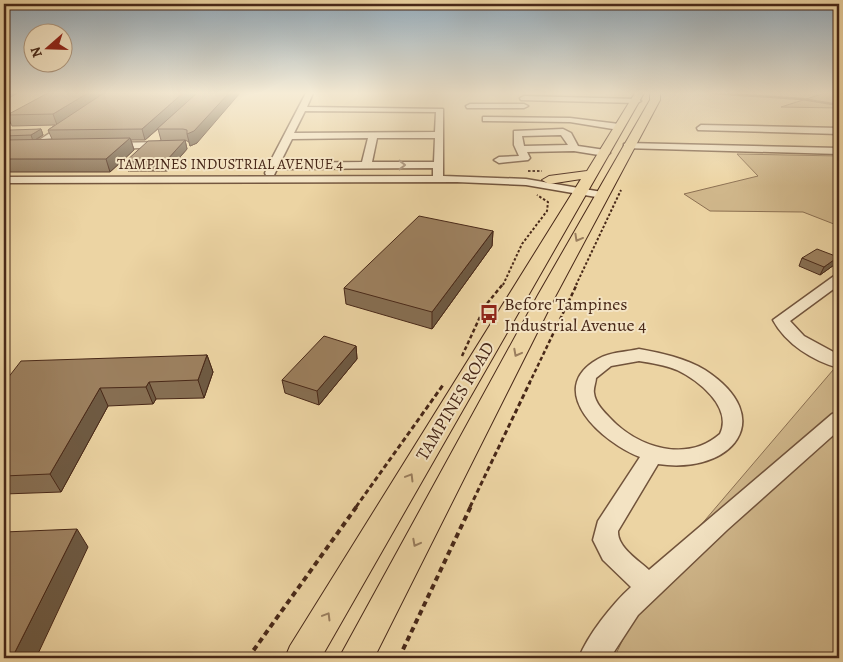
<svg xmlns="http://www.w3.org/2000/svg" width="843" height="662" viewBox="0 0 843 662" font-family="Alegreya,serif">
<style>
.green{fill:#d0b78b;stroke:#8c7052}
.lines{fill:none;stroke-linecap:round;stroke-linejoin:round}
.stream{stroke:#896c4f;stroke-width:2.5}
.minor-casing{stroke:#71533b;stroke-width:3}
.major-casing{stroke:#482818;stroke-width:2}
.path-far3{stroke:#482818;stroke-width:2;stroke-dasharray:2.5 2;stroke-linecap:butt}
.path-far2{stroke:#482818;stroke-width:2.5;stroke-dasharray:4 2.5;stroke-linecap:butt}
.path-far1{stroke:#482818;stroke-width:3;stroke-dasharray:5 3;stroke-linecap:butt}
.path{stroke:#482818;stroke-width:4;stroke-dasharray:5.5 4;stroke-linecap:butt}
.minor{fill:#f3e3c3;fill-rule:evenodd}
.major{fill:#ecd4a3;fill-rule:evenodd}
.wall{fill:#876f53;stroke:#482818}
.shaded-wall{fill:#6e5a43;stroke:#482818}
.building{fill:#9d8160;stroke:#482818}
.oneway{stroke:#9e866e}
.oneway2{stroke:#9a7e5e}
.labels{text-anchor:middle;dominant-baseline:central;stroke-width:4;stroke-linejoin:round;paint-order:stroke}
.far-street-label{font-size:15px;fill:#482818;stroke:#f3e3c3}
.poi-label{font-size:18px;fill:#482818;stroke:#f3e3c3;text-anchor:start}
.street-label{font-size:18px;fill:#482818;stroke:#f3e3c3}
</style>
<rect width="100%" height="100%" fill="#ecd4a3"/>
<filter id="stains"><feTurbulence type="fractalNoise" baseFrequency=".004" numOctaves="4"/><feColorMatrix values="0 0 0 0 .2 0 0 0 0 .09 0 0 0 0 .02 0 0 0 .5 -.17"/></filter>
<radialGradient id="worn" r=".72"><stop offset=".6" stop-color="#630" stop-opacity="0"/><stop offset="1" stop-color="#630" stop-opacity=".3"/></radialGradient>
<!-- green -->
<g class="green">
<path d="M825 93H839V108L781 107Z"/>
<path d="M737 154 839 156V226L803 212 710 211 684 194 758 176Z"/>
<path d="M839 363V658H614L648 587Z"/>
</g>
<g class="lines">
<!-- stream -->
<path class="stream" d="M713 93 802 99 839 105"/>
<!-- minor casing -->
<g class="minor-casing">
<g id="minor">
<path d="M51 93H60L4 126V121Z"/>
<path d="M306 93H313L307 107 443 109V176L526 179 602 192 608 195 602 198 526 185 457 182 4 183V177L433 176V168L277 169 274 175H266L265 173 268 166ZM305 111 436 112 435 132 294 133ZM368 138 362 162 280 163 292 139ZM377 138H435L434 162H372Z"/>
<path d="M524 96 637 99 641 101 637 103 521 100 520 98Z"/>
<path d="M470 104H524L528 106 524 108H467L466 106Z"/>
<path d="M483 117 570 118 619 124 623 127 619 130 570 122 486 121H483Z"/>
<path d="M67 122 74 124 39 148H33V144Z"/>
<path d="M701 125 839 128V134L698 130 697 128Z"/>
<path d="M563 129 571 133 578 146 605 150 610 153 605 156 574 151 527 152 530 158 528 160 499 163 494 160 499 157 519 156 514 145V131ZM561 135 568 145 524 146 522 136Z"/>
<path d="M164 142 167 143V147L111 149 106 146 111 143Z"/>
<path d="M627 143 839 148V154L624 148V144Z"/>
<path d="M839 275V285L790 321 804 336 839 355V368C813 361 786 344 773 320L834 276Z"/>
<path d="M639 349C661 353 685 358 705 370 779 418 732 475 658 464L618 531C617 547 638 560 649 570L832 414 839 412V430L727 530 638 615 610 658H579C587 636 613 603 631 587L603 560 593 540 598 521 640 457C603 443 543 390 598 359 609 352 627 352 639 349ZM639 361C652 363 665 365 677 370 698 380 733 407 720 434 687 463 638 448 610 418 604 412 595 403 594 393 593 389 596 382 596 378L611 366Z"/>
</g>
</g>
<!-- major casing -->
<g class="major-casing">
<g id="major">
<path d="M635 93H644L321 658H285L290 646 581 179 549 184 542 180 549 176 587 171Z"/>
<path d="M650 93H660V100L556 295 374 658H339L538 295 650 100Z"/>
</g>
</g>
<!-- path-far3 -->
<g class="path-far3">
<path d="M528 171H542"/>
<path d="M503 285 522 244 547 211 548 202 537 195"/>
<path d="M576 285 621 190"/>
</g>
<!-- path-far2 -->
<g class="path-far2">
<path d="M462 356 485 306 503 284"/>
<path d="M529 384 577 284"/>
</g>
<!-- path-far1 -->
<g class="path-far1">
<path d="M356 507 443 385"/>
<path d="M470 507 530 382"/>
</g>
<!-- path -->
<g class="path">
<path d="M248 658 357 506"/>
<path d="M399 658 471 506"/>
</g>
<!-- minor -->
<use href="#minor" class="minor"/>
<!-- major -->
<use href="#major" class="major"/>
</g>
<!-- wall -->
<g class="wall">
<path d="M4 93H17L7 99H4Z"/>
<path d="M197 93V143L190 146 189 142 185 140 187 149 168 171H128L125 162 161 140 158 129 145 140H131L134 150 110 172H4V133L41 129 43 135 36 140 52 139 48 130 55 125 12 126 7 115Z"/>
<path d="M493 231 492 246 432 329 346 304 344 288Z"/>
<path d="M802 258 834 265 820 275 799 266Z"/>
<path d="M356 346 357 359 319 405 285 393 282 380Z"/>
<path d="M207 355 213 372 204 398 156 399 153 404 108 406 61 492 4 494V383Z"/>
</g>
<!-- shaded-wall -->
<g class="shaded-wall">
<path d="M5 93H17L7 99Z"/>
<path d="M88 93H107L57 125 53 114Z"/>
<path d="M183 93H197L145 140 142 129Z"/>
<path d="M229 93H240L197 143 190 146 187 134Z"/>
<path d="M41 129 43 135 33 141 31 135Z"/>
<path d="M130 138 134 150 110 172 106 159Z"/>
<path d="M185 140 187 149 168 171 166 161Z"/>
<path d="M493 231 492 246 432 329V312Z"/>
<path d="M838 257 834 265 820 275 824 267Z"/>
<path d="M356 346 357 359 319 405 317 391Z"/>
<path d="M207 355 213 372 204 398 198 380Z"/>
<path d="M149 382 156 399 153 404 146 387Z"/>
<path d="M100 388 108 406 61 492 50 474Z"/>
<path d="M77 529 88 547 36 658H12Z"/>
</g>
<!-- building -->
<g class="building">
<path d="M48 93H88L53 114 7 115Z"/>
<path d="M104 93H183L142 129 48 130Z"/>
<path d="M197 93H229L194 131 187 134V130L183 129H157Z"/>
<path d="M41 129 31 135 4 136V133L10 130Z"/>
<path d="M130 138 106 159H4V140Z"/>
<path d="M185 140 166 161 125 162 148 141Z"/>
<path d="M419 216 493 231 432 312 344 288Z"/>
<path d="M817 249 838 257 824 267 802 258Z"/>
<path d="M324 336 356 346 317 391 282 380Z"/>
<path d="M207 355 198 380 149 382 146 387 100 388 50 474 4 476V383L21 361Z"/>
<path d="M77 529 12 658H4V532Z"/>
</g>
<!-- one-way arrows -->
<defs><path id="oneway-chevron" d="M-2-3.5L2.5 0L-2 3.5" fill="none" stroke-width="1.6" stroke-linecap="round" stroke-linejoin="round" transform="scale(1.25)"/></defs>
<use class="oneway" href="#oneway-chevron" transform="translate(402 165)"/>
<g class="oneway2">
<use href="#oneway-chevron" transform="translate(578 238) rotate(119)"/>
<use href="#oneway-chevron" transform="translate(517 353) rotate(118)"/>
<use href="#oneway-chevron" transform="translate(410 477) rotate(-59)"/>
<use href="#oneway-chevron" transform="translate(416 543) rotate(118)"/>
<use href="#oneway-chevron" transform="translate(327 616) rotate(-59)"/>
</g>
<!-- sky -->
<linearGradient id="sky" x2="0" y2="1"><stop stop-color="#93aaba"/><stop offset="0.5" stop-color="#f6ecd6"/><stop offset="1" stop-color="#f6ecd6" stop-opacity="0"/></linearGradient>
<rect width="843" height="186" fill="url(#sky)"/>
<!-- icons -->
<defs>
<g id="bus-bare" transform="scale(1.5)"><path d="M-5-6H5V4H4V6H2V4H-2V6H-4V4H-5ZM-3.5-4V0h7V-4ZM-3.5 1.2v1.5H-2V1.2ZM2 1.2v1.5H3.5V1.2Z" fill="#8f2418" stroke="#f3e3c3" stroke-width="2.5" paint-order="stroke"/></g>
</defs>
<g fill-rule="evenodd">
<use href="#bus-bare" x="489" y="314"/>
</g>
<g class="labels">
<!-- far-street labels -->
<g class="far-street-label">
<text x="230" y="164">TAMPINES INDUSTRIAL AVENUE 4</text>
</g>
<!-- poi labels -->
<g class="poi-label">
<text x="504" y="304">Before Tampines<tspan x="504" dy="21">Industrial Avenue 4</tspan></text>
</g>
<!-- street labels -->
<g class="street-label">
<text transform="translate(455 401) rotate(-59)">TAMPINES ROAD</text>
</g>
</g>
<!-- margin -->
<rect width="843" height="662" fill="none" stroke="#ecd4a3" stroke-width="20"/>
<rect x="5" y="5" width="833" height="652" fill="none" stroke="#482818" stroke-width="2.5"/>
<rect x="10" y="10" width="823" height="642" fill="none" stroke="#482818"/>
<!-- north arrow -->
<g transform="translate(48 48) rotate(250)"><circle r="24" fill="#f3e3c3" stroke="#af987f"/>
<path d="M0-4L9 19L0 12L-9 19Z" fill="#8f2418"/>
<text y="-8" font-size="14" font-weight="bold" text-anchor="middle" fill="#482818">N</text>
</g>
<rect width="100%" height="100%" filter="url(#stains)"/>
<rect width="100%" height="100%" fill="url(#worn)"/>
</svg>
